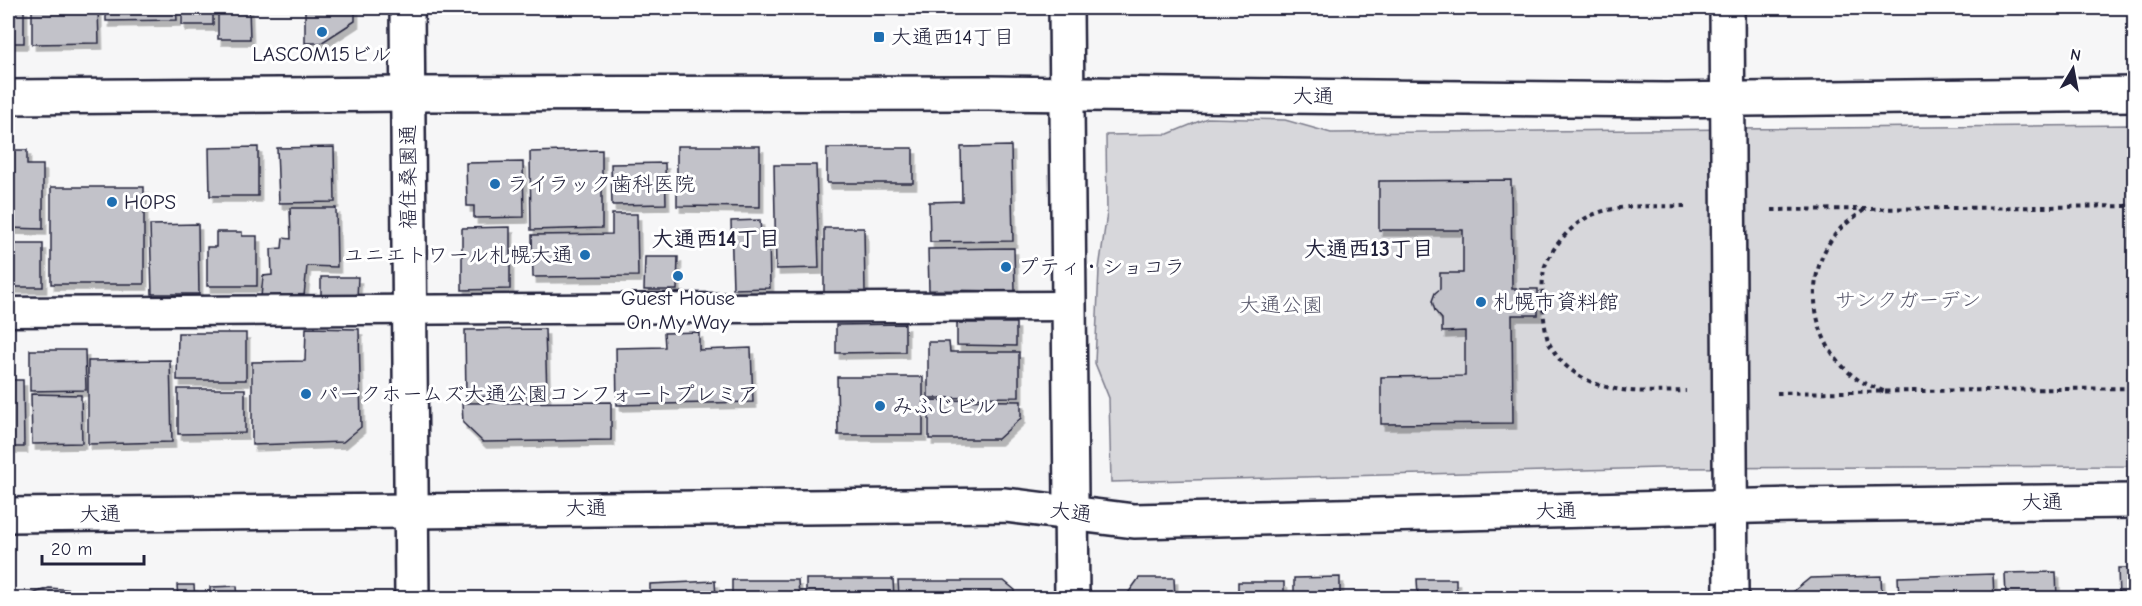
<svg xmlns="http://www.w3.org/2000/svg" width="2142" height="606" viewBox="0 0 2142 606" font-family="'Comic Neue','Klee One',sans-serif">
<style>
.green{fill:#d7d7db;stroke:#7c7c8b;stroke-width:1.5}
.building{fill:#c2c2c9;stroke:#22223b;stroke-width:1.5;filter:url(#shadow)}
.lines{fill:none;stroke-linecap:round;stroke-linejoin:round}
.minor-casing{stroke:#22223b;stroke-width:33}
.tertiary-casing{stroke:#22223b;stroke-width:38}
.path{stroke:#22223b;stroke-width:4;stroke-dasharray:4.5 4.5;stroke-linecap:butt}
.minor{stroke:#fff;stroke-width:28}
.tertiary{stroke:#fff;stroke-width:33}
.poi-dot{fill:#1f6fb2;stroke:#fff;stroke-width:2}
.labels{text-anchor:middle;dominant-baseline:central;stroke-width:6;stroke-linejoin:round;paint-order:stroke}
.poi-label{font-size:21px;fill:#22223b;stroke:#fff;text-anchor:start}
.street-label{font-size:21px;fill:#22223b;stroke:#fff}
.park-label{font-size:21px;fill:#58586b;stroke:#fff}
.neighbourhood-label{font-size:22px;font-weight:bold;fill:#22223b;stroke:#fff}
</style>
<defs>
<filter id="shadow"><feDropShadow dx="3.5" dy="6" stdDeviation="0" flood-color="#0004"/></filter>
</defs>
<rect width="100%" height="100%" fill="#f6f6f7"/>
<filter id="ink" filterUnits="userSpaceOnUse"><feTurbulence type="fractalNoise" baseFrequency=".0167" numOctaves="2"/><feDisplacementMap in="SourceGraphic" scale="12" xChannelSelector="R" yChannelSelector="G"/><feConvolveMatrix kernelMatrix="1 2 1 2 8 2 1 2 1" color-interpolation-filters="sRGB"/></filter>
<g filter="url(#ink)">
<!-- green -->
<path class="green" d="M1207 118 1285 120 1331 133 2134 125V466L1659 468 1111 482 1109 398 1095 363 1099 269 1107 213 1106 135 1168 134Z"/>
<!-- building -->
<g class="building">
<rect x="8" y="8" width="16" height="35"/>
<path d="M32 8H98L99 43 32 44Z"/>
<path d="M106 8H176L177 20 106 21Z"/>
<rect x="182" y="8" width="31" height="17"/>
<path d="M218 8H249L250 39H218Z"/>
<path d="M305 8H355V21L321 43H305Z"/>
<path d="M677 146H760V207L677 206Z"/>
<path d="M1011 146 1013 241 930 242 929 202 962 201 961 147Z"/>
<path d="M258 147V196H210L209 148Z"/>
<path d="M334 147 335 202 279 203 277 148Z"/>
<rect x="827" y="148" width="86" height="35"/>
<path d="M8 150H27V165H43V229L8 228Z"/>
<path d="M602 150V228L531 230 530 152Z"/>
<path d="M523 162 524 217 474 218V206H467L466 163Z"/>
<path d="M665 163 666 204 612 205 611 164Z"/>
<path d="M774 165H816L819 268 776 269Z"/>
<path d="M1511 180 1512 289H1538V315H1512L1513 423 1381 424V377L1465 376V331L1442 332V319L1435 311 1432 301 1435 293 1440 289V273H1463V230H1379V181Z"/>
<rect x="51" y="187" width="93" height="97"/>
<path d="M290 208H336L337 267 307 266 304 296 261 297 263 276 272 275 271 249 282 248 283 238 291 239Z"/>
<path d="M612 214H637L638 276 533 277 532 235 612 234Z"/>
<path d="M760 220 761 234 769 235 770 288 733 289 731 221Z"/>
<path d="M198 224 199 294H152L150 225Z"/>
<path d="M510 227V289L462 290V228Z"/>
<path d="M824 228H864L865 292H824Z"/>
<path d="M216 232H242V236H257V286H207V247H216Z"/>
<rect x="9" y="244" width="34" height="43"/>
<path d="M1014 248 1015 291 929 290 928 249Z"/>
<path d="M645 257H678L677 290H644Z"/>
<path d="M321 277H358L357 298 321 296Z"/>
<path d="M957 323H1016V346L957 345Z"/>
<path d="M905 324V352L836 353V325Z"/>
<path d="M306 328 359 329 361 427 343 442 252 445V362L305 361Z"/>
<path d="M545 329 547 395 466 397 465 330Z"/>
<path d="M699 332V350L751 348 753 402 617 405 616 348 665 347 664 333Z"/>
<path d="M178 333H246V380H177Z"/>
<path d="M928 342H949L950 352H1019V397L928 398Z"/>
<path d="M30 350H85L86 390 30 391Z"/>
<path d="M170 360 172 442 88 444V361Z"/>
<path d="M837 377H923V435H838Z"/>
<path d="M8 380H23L24 447H8Z"/>
<path d="M178 389H245V433L178 434Z"/>
<path d="M31 394 81 395 82 443 32 444Z"/>
<path d="M929 400 1021 401V418L998 439H929Z"/>
<path d="M611 402V440L483 442 463 423 462 403Z"/>
<path d="M2118 568H2134V598H2119Z"/>
<path d="M2056 572 2057 598H2006L2005 573Z"/>
<path d="M1993 574 1994 598H1899L1898 577Z"/>
<path d="M1881 576 1882 598H1791L1794 591 1810 578Z"/>
<path d="M1340 577V598H1294V578Z"/>
<path d="M1139 578H1174L1175 598H1126V596Z"/>
<path d="M806 579H893L894 598H806Z"/>
<path d="M1417 579H1456V598H1406L1418 597Z"/>
<path d="M732 580H798L799 598H732Z"/>
<path d="M715 581 716 598H650V584Z"/>
<path d="M898 581H1004L1015 590V598H899Z"/>
<rect x="1238" y="582" width="46" height="16"/>
<path d="M177 585H194L195 598H178Z"/>
<path d="M237 586 238 598H210V587Z"/>
<path d="M49 588 74 590 80 594 81 598H31V594Z"/>
<path d="M1677 594V598H1510V595Z"/>
<path d="M639 597V598H513Z"/>
</g>
<g class="lines">
<!-- minor casing -->
<g class="minor-casing">
<path id="minor" d="M8 312 1069 306"/>
</g>
<!-- tertiary casing -->
<g class="tertiary-casing">
<g id="tertiary">
<path d="M407 8 412 598"/>
<path d="M1066 8 1072 598"/>
<path d="M1727 8 1731 598"/>
<path d="M8 97 407 94 988 93 1666 100 2134 94"/>
<path d="M8 515 1005 505 1134 521 1795 505 2134 501"/>
</g>
</g>
<!-- path -->
<g class="path">
<path d="M1685 206C1654 207 1618 203 1590 216 1571 225 1553 246 1545 266 1540 279 1543 330 1549 343 1552 349 1559 360 1565 365 1599 396 1644 392 1686 391"/>
<path d="M1772 210 2134 206"/>
<path d="M1864 210C1856 216 1846 223 1839 230 1800 273 1810 345 1856 378 1864 384 1876 388 1886 392"/>
<path d="M1777 393 2134 388"/>
</g>
<!-- minor -->
<use href="#minor" class="minor"/>
<!-- tertiary -->
<use href="#tertiary" class="tertiary"/>
</g>
</g>
<!-- markers -->
<g class="poi-dot">
<circle cx="322" cy="32" r="6"/>
<rect x="873" y="31" width="12" height="12" rx="3"/>
<circle cx="495" cy="184" r="6"/>
<circle cx="112" cy="202" r="6"/>
<circle cx="585" cy="255" r="6"/>
<circle cx="1006" cy="267" r="6"/>
<circle cx="678" cy="276" r="6"/>
<circle cx="1481" cy="302" r="6"/>
<circle cx="306" cy="394" r="6"/>
<circle cx="880" cy="406" r="6"/>
</g>
<g class="labels">
<!-- poi labels -->
<g class="poi-label">
<text x="891" y="37">大通西14丁目</text>
<text x="322" y="54" text-anchor="middle">LASCOM15ビル</text>
<text x="507" y="184">ライラック歯科医院</text>
<text x="124" y="202">HOPS</text>
<text x="573" y="255" text-anchor="end">ユニエトワール札幌大通</text>
<text x="1018" y="267">プティ・ショコラ</text>
<text x="678" y="298" text-anchor="middle">Guest House<tspan x="678" dy="24">On My Way</tspan></text>
<text x="1493" y="302">札幌市資料館</text>
<text x="318" y="394">パークホームズ大通公園コンフォートプレミア</text>
<text x="892" y="406">みふじビル</text>
</g>
<!-- street labels -->
<g class="street-label">
<text transform="translate(1313 96) rotate(1)">大通</text>
<text transform="translate(408 177) rotate(-90)">福住桑園通</text>
<text transform="translate(2042 502) rotate(-1)">大通</text>
<text transform="translate(586 508) rotate(-1)">大通</text>
<text transform="translate(1556 511) rotate(-1)">大通</text>
<text transform="translate(1071 512) rotate(7)">大通</text>
<text transform="translate(100 514) rotate(-1)">大通</text>
</g>
<!-- park labels -->
<g class="park-label">
<text x="1908" y="300">サンクガーデン</text>
<text x="1281" y="305">大通公園</text>
</g>
<!-- neighbourhood labels -->
<g class="neighbourhood-label">
<text x="716" y="239">大通西14丁目</text>
<text x="1369" y="249">大通西13丁目</text>
</g>
</g>
<!-- margin -->
<rect width="2142" height="606" fill="none" stroke="#fff" stroke-width="30"/>
<rect x="15" y="15" width="2112" height="576" fill="none" stroke="#22223b" stroke-width="2" filter="url(#ink)"/>
<!-- north arrow -->
<g transform="translate(2073 69) rotate(10)" stroke="#ffffff" stroke-width="4.5" paint-order="stroke">
<path d="M0-4.5L10 22L0 15L-10 22Z" fill="#22223b"/>
<text y="-9" font-size="16" font-weight="bold" text-anchor="middle" fill="#22223b">N</text>
</g>
<!-- scale -->
<path d="M42 555v9h102v-9" fill="none" stroke="#22223b" stroke-width="3"/>
<text x="51" y="555" font-size="18" fill="#22223b" stroke="#ffffff" stroke-width="4.5" paint-order="stroke">20 m</text>
</svg>
